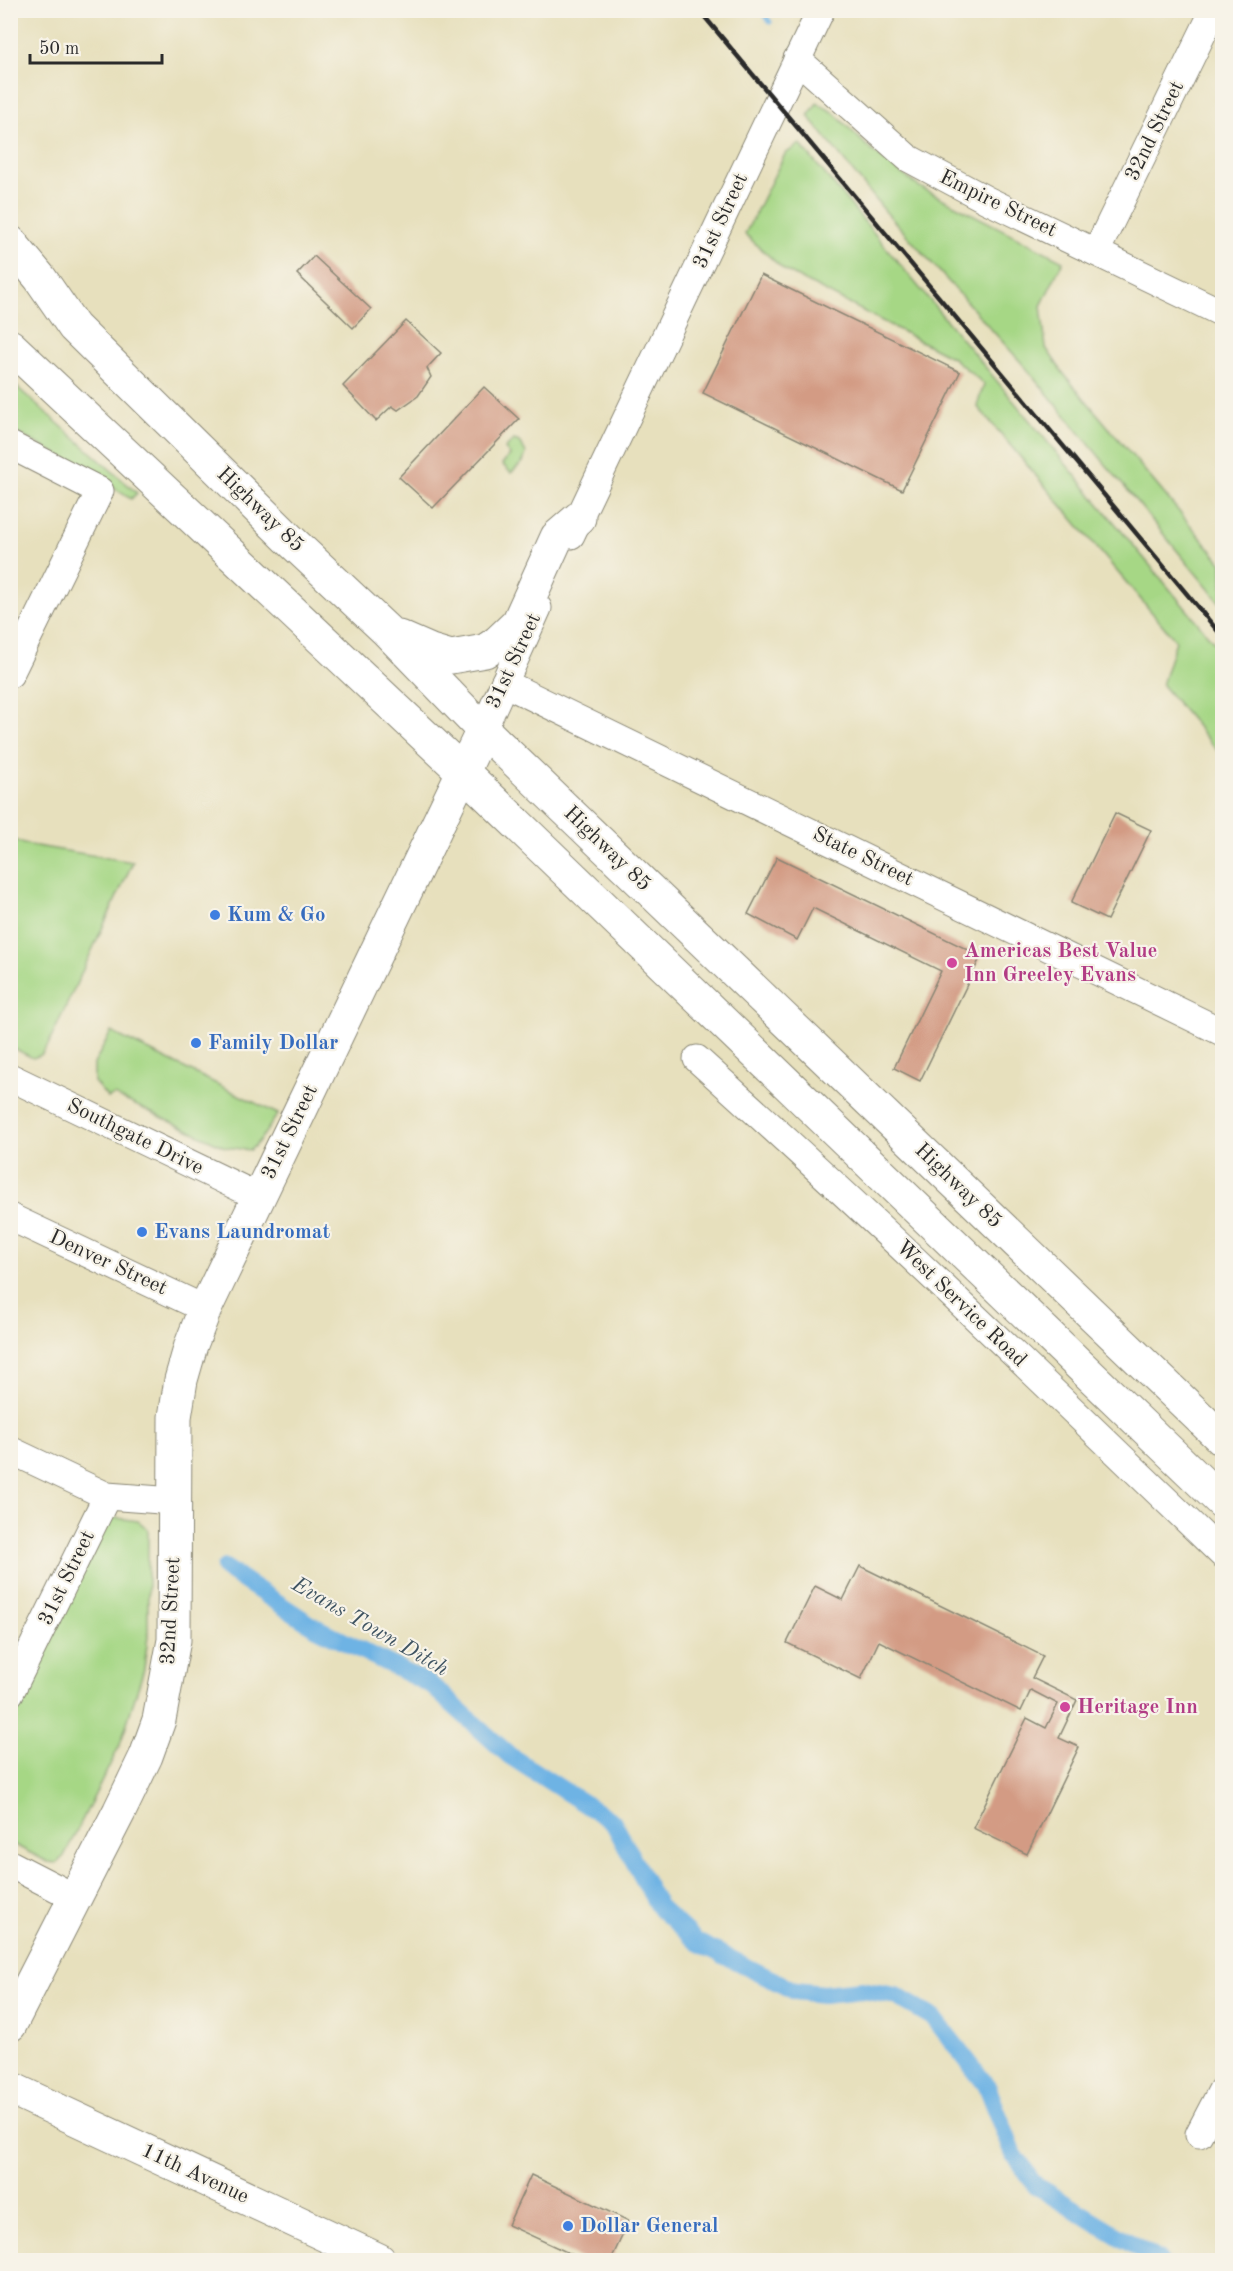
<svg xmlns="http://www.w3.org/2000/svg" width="1233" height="2271" viewBox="0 0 1233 2271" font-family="'Old Standard TT',serif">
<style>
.green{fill:#a6d785;stroke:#688158;stroke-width:1.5}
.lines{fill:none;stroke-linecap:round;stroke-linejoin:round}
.stream{stroke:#6eb3e4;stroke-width:5}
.canal{stroke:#6eb3e4;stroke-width:18}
.building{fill:#d39b84}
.minor-casing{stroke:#898674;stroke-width:29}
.major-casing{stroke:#898674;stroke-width:35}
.highway-casing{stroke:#898674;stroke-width:35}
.minor{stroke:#fff;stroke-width:27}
.major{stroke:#fff;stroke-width:33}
.highway{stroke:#fff;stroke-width:33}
.rail{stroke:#2b2b2b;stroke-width:4.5}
.shop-dot{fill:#3f7fe0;stroke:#f7f3e8;stroke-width:2}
.hotel-dot{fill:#d1479c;stroke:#f7f3e8;stroke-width:2}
.labels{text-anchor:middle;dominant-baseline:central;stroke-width:4.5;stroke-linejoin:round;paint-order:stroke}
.street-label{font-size:21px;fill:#2b2b2b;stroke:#f7f3e8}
.shop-label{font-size:21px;font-weight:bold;fill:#366cbe;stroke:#f7f3e8;text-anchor:start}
.hotel-label{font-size:21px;font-weight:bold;fill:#b23c85;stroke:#f7f3e8;text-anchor:start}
.water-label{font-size:22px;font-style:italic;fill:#3f5462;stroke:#f7f3e8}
</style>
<rect width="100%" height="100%" fill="#f7f3e8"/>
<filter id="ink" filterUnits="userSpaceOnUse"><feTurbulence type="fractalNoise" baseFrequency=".0167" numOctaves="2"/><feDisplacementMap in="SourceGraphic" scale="12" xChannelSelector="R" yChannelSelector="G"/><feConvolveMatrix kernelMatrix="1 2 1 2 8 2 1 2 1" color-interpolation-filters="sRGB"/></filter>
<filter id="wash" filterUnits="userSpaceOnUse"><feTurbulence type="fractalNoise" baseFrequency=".008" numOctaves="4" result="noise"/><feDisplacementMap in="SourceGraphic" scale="24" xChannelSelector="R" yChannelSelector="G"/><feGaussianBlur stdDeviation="1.35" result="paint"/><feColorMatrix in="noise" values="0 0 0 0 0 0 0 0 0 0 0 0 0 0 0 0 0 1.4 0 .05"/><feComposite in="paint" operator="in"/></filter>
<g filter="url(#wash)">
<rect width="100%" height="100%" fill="#e7e0bd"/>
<!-- green -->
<g class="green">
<path d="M817 103 833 112 871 150 918 186 1063 261 1041 306 1046 348 1063 373 1222 563V605L1027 369 885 211 808 116Z"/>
<path d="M800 144 1222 652V756L1162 685 1176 641 977 406 984 384 953 358 784 270 745 234 785 154Z"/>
<path d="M10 381 137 493 131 499 78 465 11 430Z"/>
<path d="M514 440C521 441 523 447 526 453L523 462 511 473 502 464 510 455 505 449Z"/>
<path d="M10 838 24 844 133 862 48 1045 41 1055 33 1058 11 1047Z"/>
<path d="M111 1032 278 1114C268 1127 263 1140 250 1150L225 1147 114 1095 108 1098 94 1082V1064Z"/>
<path d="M117 1518 138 1521 148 1529V1636L144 1669 120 1745 64 1856 57 1863 48 1862 11 1843 10 1721 106 1526 111 1519Z"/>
</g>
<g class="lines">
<!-- stream -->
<path class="stream" d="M761 10 770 22"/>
<!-- canal -->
<path class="canal" d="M225 1568 313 1626 431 1685 510 1756 613 1822 658 1906 697 1942 795 1991 823 1994 862 1990 896 1996 934 2018 987 2086 1014 2155 1036 2186 1158 2260"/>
</g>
<g id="blocks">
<!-- building -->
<g class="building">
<path d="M314 256 371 309 353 328 297 274Z"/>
<path d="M761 275 960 372 902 490 703 393Z"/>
<path d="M406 321 441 353 427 368 431 377 418 396 398 410 392 406 376 421 343 386Z"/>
<path d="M484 387 519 419 433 508 399 477Z"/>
<path d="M1115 813 1151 830 1107 920 1071 903Z"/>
<path d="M777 857 981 956 920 1081 894 1068 941 971 813 908 797 940 748 914Z"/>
<path d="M860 1566 1043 1656 1032 1678 1077 1700 1059 1738 1079 1747 1027 1854 973 1828 1027 1718 1046 1728 1058 1704 1031 1690 1021 1711 879 1641 861 1679 787 1643 815 1586 843 1600Z"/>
<path d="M531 2175 629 2221 611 2260H584L508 2225Z"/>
</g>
</g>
</g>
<g filter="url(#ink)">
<use href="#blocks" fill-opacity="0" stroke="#898674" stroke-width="1.5"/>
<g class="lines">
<!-- minor casing -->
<g class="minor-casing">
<g id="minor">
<path d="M797 59 908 158 987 200 1222 313"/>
<path d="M1096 252 1214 10"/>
<path d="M10 445 100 491 10 674"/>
<path d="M571 535 821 10"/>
<path d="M504 683 1222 1032"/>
<path d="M483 730 538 608"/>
<path d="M697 1059C876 1220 1049 1387 1222 1554"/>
<path d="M10 1077 259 1197"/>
<path d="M10 1217 205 1309"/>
<path d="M10 1450 107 1496 174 1501"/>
<path d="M10 1693 107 1496"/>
<path d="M10 1864 76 1898"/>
<path d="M1199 2134 1222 2090"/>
</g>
</g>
<!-- major casing -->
<g class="major-casing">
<g id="major">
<path d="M10 2025 119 1812 146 1756 159 1720 174 1640 175 1417 181 1380 191 1345 205 1309 483 730"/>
<path d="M10 2088 379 2260"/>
</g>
</g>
<!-- highway casing -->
<g class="highway-casing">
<g id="highway">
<path d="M10 242 40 278 74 327 288 538 387 631 483 730 1222 1439"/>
<path d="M10 346 462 771 1222 1502"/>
<path d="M399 637 431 651 451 657 485 651 498 642 518 623 557 537 579 518"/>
</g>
</g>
<!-- minor -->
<use href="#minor" class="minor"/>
<!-- major -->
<use href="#major" class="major"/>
<!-- highway -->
<use href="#highway" class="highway"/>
<!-- rail -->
<path class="rail" d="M699 10 1222 636"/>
</g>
</g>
<!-- markers -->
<g class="shop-dot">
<circle cx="215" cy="915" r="6"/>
<circle cx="196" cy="1043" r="6"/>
<circle cx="142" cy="1232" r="6"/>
<circle cx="568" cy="2226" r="6"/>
</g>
<g class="hotel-dot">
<circle cx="952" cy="963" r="6"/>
<circle cx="1065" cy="1707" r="6"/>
</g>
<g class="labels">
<!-- street labels -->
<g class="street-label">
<text transform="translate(1155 131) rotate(-64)">32nd Street</text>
<text transform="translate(998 204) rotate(26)">Empire Street</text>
<text transform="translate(721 221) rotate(-65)">31st Street</text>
<text transform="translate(260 510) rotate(44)">Highway 85</text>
<text transform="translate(514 661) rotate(-65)">31st Street</text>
<text transform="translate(607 849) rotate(44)">Highway 85</text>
<text transform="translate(863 857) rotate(26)">State Street</text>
<text transform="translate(290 1132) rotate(-64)">31st Street</text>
<text transform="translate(135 1137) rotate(26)">Southgate Drive</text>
<text transform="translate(958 1186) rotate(44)">Highway 85</text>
<text transform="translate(108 1263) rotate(25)">Denver Street</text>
<text transform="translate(961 1304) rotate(44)">West Service Road</text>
<text transform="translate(67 1578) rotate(-64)">31st Street</text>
<text transform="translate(171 1611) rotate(-87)">32nd Street</text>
<text transform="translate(195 2174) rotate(25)">11th Avenue</text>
</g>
<!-- shop labels -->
<g class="shop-label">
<text x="227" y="915">Kum &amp; Go</text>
<text x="208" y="1043">Family Dollar</text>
<text x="154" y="1232">Evans Laundromat</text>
<text x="580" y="2226">Dollar General</text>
</g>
<!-- hotel labels -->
<g class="hotel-label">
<text x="964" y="951">Americas Best Value<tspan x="964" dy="24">Inn Greeley Evans</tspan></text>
<text x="1077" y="1707">Heritage Inn</text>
</g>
<!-- water labels -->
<g class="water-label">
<text transform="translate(370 1627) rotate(30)">Evans Town Ditch</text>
</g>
</g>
<!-- margin -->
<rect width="1233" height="2271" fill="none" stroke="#f7f3e8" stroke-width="36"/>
<!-- scale -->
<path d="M30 54v9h132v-9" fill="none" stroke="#2b2b2b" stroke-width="3"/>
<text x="39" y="54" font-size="18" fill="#2b2b2b" stroke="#f7f3e8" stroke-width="4.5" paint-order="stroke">50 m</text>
</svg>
